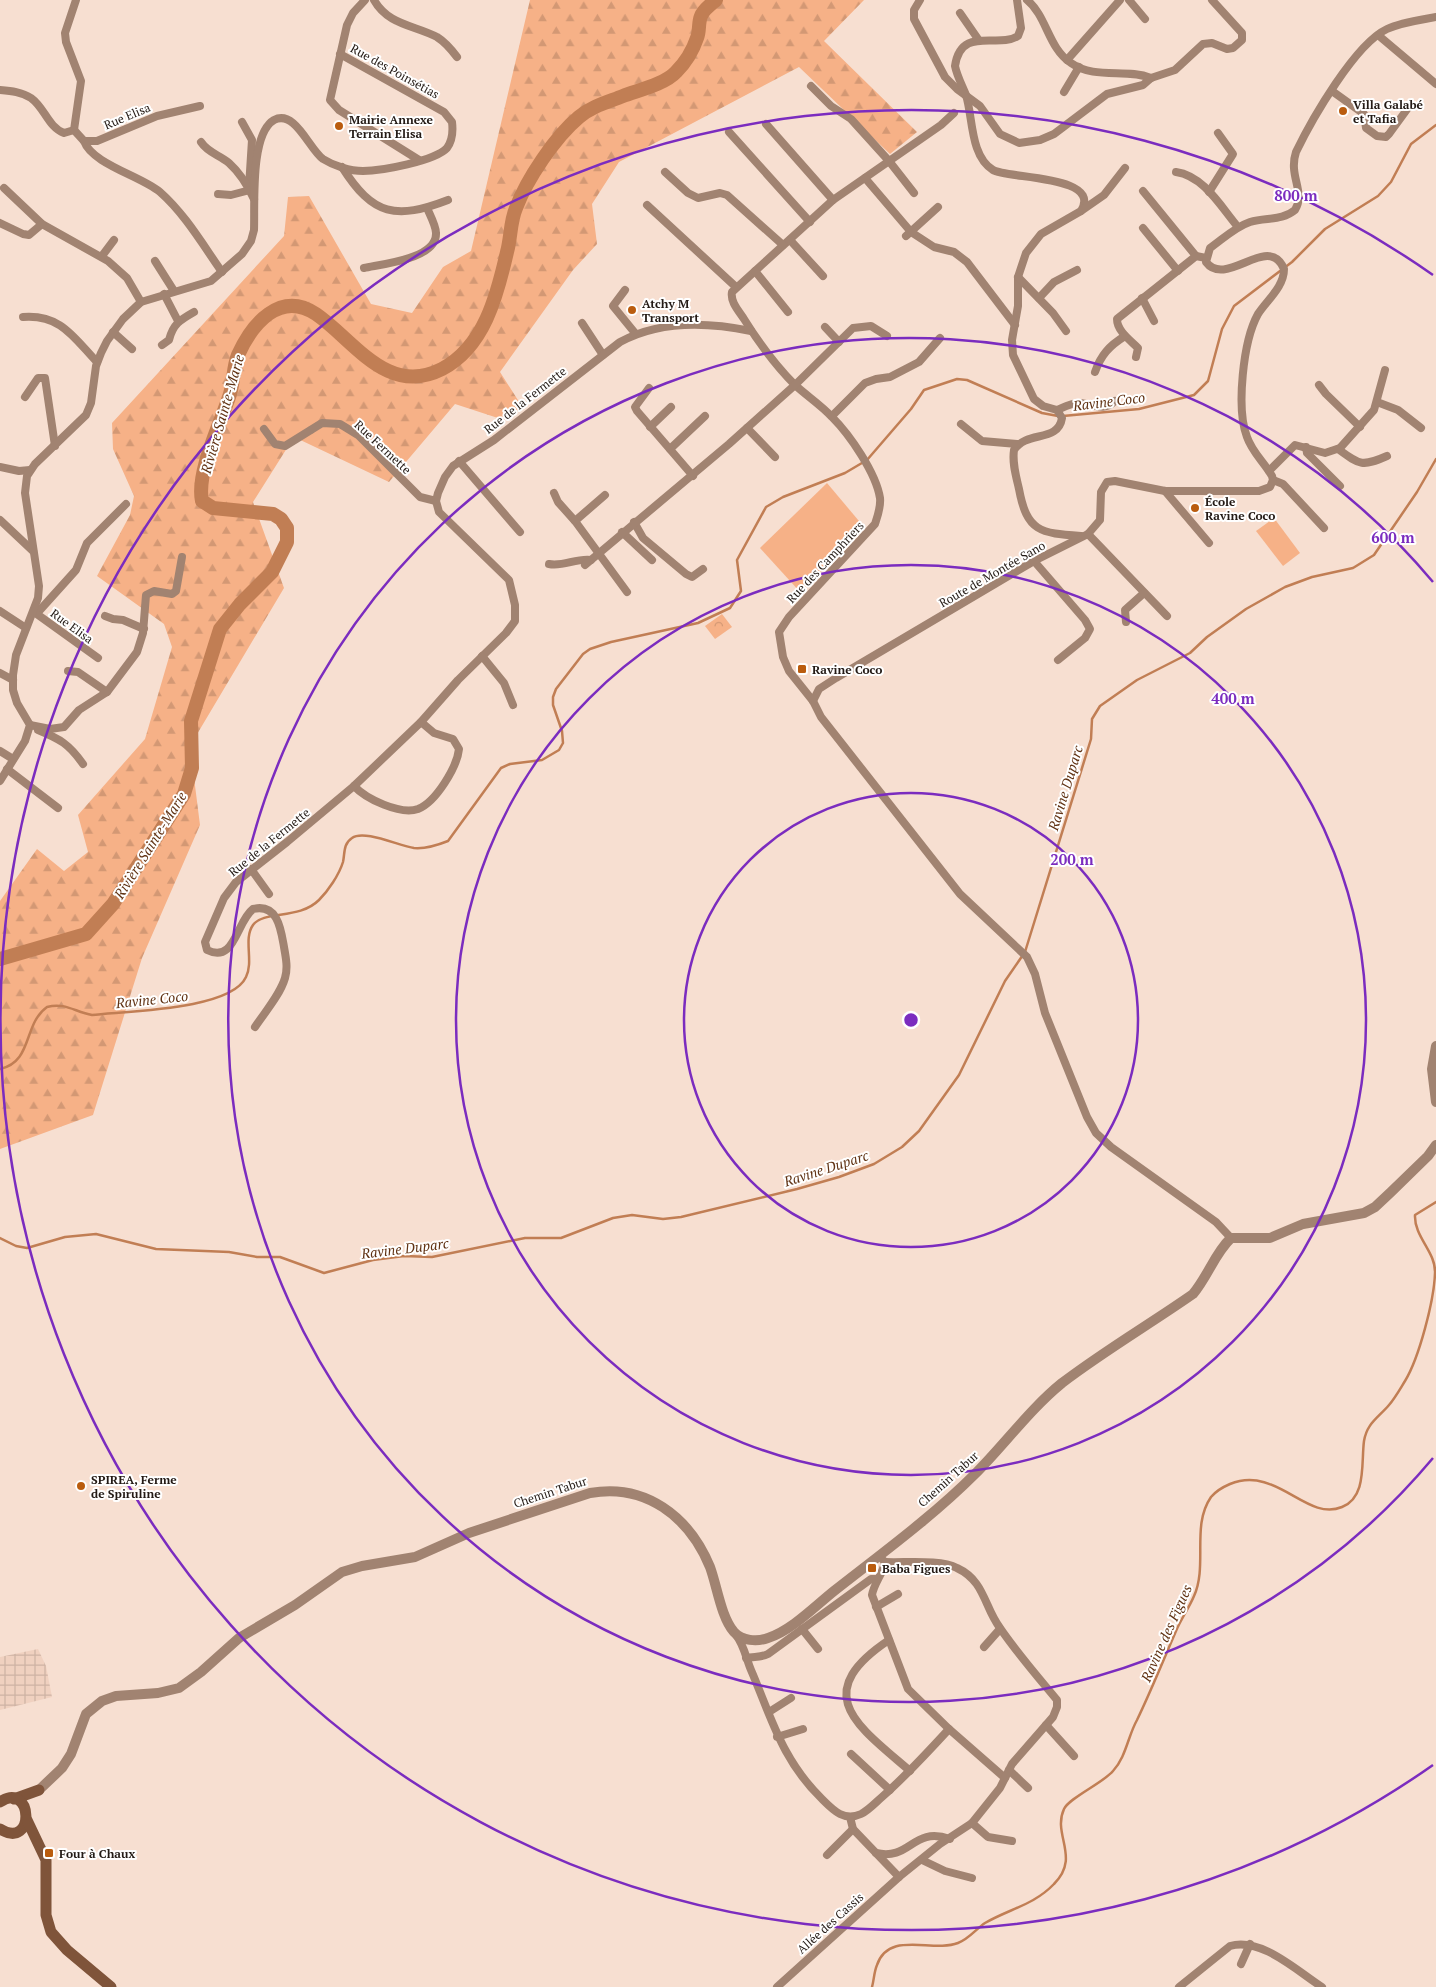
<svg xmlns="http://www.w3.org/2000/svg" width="1436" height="1987" viewBox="0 0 1436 1987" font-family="'PT Serif',serif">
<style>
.industrial{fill:url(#industrial-grid)}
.forest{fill:url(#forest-firs)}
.park{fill:url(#park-crowns)}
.garden{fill:#f6b187}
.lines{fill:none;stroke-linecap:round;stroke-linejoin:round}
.stream{stroke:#c17e54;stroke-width:2.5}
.river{stroke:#c17e54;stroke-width:14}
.minor{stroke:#a18371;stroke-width:8}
.tertiary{stroke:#a18371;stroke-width:10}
.secondary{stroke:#7f543a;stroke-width:11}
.ring{fill:none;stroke:#7b2cbf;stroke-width:2.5}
.poi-dot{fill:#ba5c0e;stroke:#fff;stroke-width:2}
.labels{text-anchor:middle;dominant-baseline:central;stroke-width:4;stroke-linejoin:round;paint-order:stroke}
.street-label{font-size:12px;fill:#231a15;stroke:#fff}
.poi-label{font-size:12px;font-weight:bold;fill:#231a15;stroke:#fff;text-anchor:start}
.water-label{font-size:14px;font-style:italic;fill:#603213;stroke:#fff}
.centre{fill:#7b2cbf;stroke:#fff;stroke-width:2.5}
.ring-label{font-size:15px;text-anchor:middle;font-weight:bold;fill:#7b2cbf;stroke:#fff;stroke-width:4;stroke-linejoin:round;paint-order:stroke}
</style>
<defs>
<pattern id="industrial-grid" width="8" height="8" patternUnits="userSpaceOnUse" patternTransform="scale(1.25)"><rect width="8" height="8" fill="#f0d1c0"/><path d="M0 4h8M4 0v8" fill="none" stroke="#ceb3a4"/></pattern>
<pattern id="forest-firs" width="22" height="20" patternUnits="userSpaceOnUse" patternTransform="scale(1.25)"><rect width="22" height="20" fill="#f6b187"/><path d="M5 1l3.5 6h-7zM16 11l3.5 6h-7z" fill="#d39874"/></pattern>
<pattern id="park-crowns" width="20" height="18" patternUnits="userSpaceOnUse" patternTransform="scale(1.25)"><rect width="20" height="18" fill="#f6b187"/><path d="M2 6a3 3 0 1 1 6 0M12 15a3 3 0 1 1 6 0" fill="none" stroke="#d39874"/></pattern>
</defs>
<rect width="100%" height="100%" fill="#f7dfd1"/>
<!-- industrial -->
<path class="industrial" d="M38 1649 46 1666 52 1697 0 1710V1657Z"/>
<!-- forest -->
<path class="forest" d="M530 0H864L824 41 917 132 890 154 799 67 619 162 592 204 597 244 573 270 500 372 523 408 504 420 455 404 389 482 294 437 253 502 284 588 190 746 200 825 142 958 93 1115 0 1149V901L37 849 64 871 88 852 78 815 145 739 172 647 164 624 97 576 130 515 134 496 113 449 112 423 284 236 288 197 309 196 371 304 412 313 443 267 471 251Z"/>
<!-- park -->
<path class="park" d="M722 614 732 627 715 639 705 626Z"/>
<!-- garden -->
<g class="garden">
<path d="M827 483 864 527 801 593 760 548Z"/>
<path d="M1274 518 1300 553 1283 566 1256 531Z"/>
</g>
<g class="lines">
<!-- stream -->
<g class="stream">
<path d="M1063 416 1139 409 1194 395 1208 381 1222 329 1234 306 1292 262 1325 229 1378 196 1391 182 1411 144 1436 125"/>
<path d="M0 1069C33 1062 23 1024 47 1007 65 1002 75 1012 92 1015 126 1011 231 1010 246 977 254 961 243 939 253 925 264 910 299 920 319 900 328 891 339 875 343 862 345 853 343 844 352 838 364 829 399 846 414 848 425 849 438 845 448 841L501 768 510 764 542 760 559 750 563 743 562 731 553 705V697L556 689 583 654 590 649 611 642 698 623 730 608 741 591 737 560 766 507 783 497 845 473 867 460 911 409 924 390 957 379 967 380 1042 413 1058 416"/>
<path d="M0 1238 16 1246 27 1248 65 1237 96 1234 156 1249 229 1252 257 1257H280L324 1273 373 1260 404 1256 432 1257 525 1238H561L613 1218 632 1215 663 1219 681 1217 797 1189 839 1177 874 1164 902 1147 919 1131 959 1075 1005 981 1025 952 1091 739 1092 719 1100 706 1137 680 1190 653 1207 637 1246 609 1285 587 1312 577 1353 568 1374 555 1417 492 1436 459"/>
<path d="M872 1987C874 1980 874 1972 877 1965 889 1930 932 1953 958 1943 969 1939 976 1929 985 1923 1009 1909 1034 1905 1054 1884 1081 1857 1052 1835 1064 1809 1069 1798 1103 1783 1113 1771 1126 1757 1128 1736 1137 1720 1151 1691 1163 1661 1176 1631 1181 1619 1189 1608 1194 1596 1208 1565 1191 1526 1211 1497 1216 1491 1223 1487 1230 1484 1277 1465 1306 1522 1342 1507 1367 1497 1361 1463 1364 1441 1367 1423 1378 1418 1389 1405 1395 1398 1400 1389 1405 1381 1419 1358 1434 1301 1435 1273 1436 1252 1414 1237 1415 1215L1436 1202"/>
</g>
<!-- river -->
<path class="river" d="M0 959 86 934 113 904 184 794 192 768 191 721 220 629 240 604 272 572 287 542V528L281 519 273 514 213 508 202 501C196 472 221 423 230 394 234 381 233 367 238 355 252 324 280 290 316 314 354 340 387 397 442 369 484 347 497 296 507 252 511 238 510 222 516 208 527 179 555 137 579 117 592 106 608 102 623 96 639 90 665 84 676 72 685 63 693 50 697 38 700 31 698 23 701 16 703 10 711 4 716 0"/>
<!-- minor -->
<g class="minor">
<path d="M365 0 353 13 347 25 330 100 339 110 419 160"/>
<path d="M374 0C388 25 414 25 437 37 445 42 451 49 457 57"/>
<path d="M920 0 914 10V19L945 77 957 89 980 106 1000 134 1019 143 1040 140 1054 134 1107 94 1143 85 1151 78 1175 70 1203 44 1212 43 1227 49 1233 48 1242 40V33L1212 0"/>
<path d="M1017 0 1021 28 1018 36C998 49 961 25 955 66 957 76 962 85 966 95 973 117 970 156 993 170 1008 179 1103 175 1081 211L1041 234 1026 253 1018 277V306L1012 340 1013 355 1034 399 1043 406 1057 410 1062 418C1058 443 1027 430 1014 450 1012 463 1016 476 1019 489 1027 532 1040 533 1081 536"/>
<path d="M1027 0C1047 16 1048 48 1071 63 1095 80 1126 68 1151 78"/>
<path d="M1129 0 1145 19"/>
<path d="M960 13 978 39"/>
<path d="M1378 35 1436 84"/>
<path d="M1067 60 1120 0"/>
<path d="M811 86 831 106 851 119 889 161 914 193"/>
<path d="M0 90C11 91 22 92 31 98 45 108 48 127 64 133L74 130 81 81 66 42 65 33 76 0"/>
<path d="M1332 91 1364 114 1366 128 1377 136 1386 137 1389 134 1408 108"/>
<path d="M1064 92 1079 67"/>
<path d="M954 113 941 125 833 200 732 292C730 302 739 311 744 319 759 343 775 365 795 385 807 396 821 405 832 417 850 435 876 473 880 498 881 507 878 515 875 524L789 617 779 632 783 657 789 671 813 701 821 717 960 894 1027 957 1035 974 1045 1013 1087 1117 1096 1133 1111 1147 1216 1222 1231 1238"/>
<path d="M242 122 252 140 249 187"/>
<path d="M766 124 833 200"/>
<path d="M74 130 84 141H97L157 116 200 106"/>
<path d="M729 132 810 222"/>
<path d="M84 141C92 164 141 176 160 192 185 214 203 245 222 272"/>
<path d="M201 142C208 153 220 155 229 163 240 173 248 186 254 199"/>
<path d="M342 167C373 216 396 220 448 200"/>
<path d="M665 172 688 193 698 198 720 193 727 195 783 245"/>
<path d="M1176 172C1204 176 1221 207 1238 227"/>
<path d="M865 178 911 232 934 247 954 252 967 262 1015 325"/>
<path d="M4 188 42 224 108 261 127 278 141 302"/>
<path d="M1143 191 1196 256"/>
<path d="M1209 192 1233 154 1218 133"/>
<path d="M218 194 231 195 250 190"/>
<path d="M647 205 736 287"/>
<path d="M1081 211 1104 195 1125 168"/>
<path d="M0 223 23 234 29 235 42 224"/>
<path d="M1143 228 1178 271"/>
<path d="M906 236 938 207"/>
<path d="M790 240 823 276"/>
<path d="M102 256 114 240"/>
<path d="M155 261 174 291"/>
<path d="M364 268C382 264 437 259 436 233 436 226 430 215 427 208"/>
<path d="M755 271 788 312"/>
<path d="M1018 277 1053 313 1066 331"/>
<path d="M625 290 613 306 635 333"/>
<path d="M164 294 178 321"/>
<path d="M1039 298 1054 282 1077 270"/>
<path d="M1142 298 1154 321"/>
<path d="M23 317C61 314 74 338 97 362"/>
<path d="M582 323 603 355"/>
<path d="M825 327 839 342"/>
<path d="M113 332 132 349"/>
<path d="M162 345 169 340C173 324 180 320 194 312"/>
<path d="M1136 357 1138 348C1130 340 1117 331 1117 319L1196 256 1206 258"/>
<path d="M1095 372C1101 355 1109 346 1125 336"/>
<path d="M1319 385 1326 394 1360 427"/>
<path d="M649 388 635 407 637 411 693 476"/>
<path d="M25 397 38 378H45L55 446"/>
<path d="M1377 402 1398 410 1421 428"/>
<path d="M1057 410C1064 407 1073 402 1080 403 1093 404 1104 412 1115 401"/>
<path d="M832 416 865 383 876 379 890 377 919 362 940 338"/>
<path d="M961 424 982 441 1017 444"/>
<path d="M650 427 671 407"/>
<path d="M747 428 775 457"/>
<path d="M264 429 275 444 285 446 322 423 340 424 358 435 420 497 436 501"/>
<path d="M1306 447 1307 453 1340 486"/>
<path d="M670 449 705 416"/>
<path d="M1338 449C1360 465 1362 467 1387 456"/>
<path d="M459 461 520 532"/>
<path d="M0 467 19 471 30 470"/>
<path d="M1269 471 1295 445 1325 453 1340 448 1374 410 1385 370"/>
<path d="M1273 480 1283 484 1324 528"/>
<path d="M1165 491 1209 543"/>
<path d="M554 493 558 502 575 521 627 592"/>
<path d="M0 520 33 551"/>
<path d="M575 521 605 495"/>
<path d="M634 522 643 538 686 574 692 577 703 569"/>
<path d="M622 532 652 560"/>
<path d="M1088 534 1167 616"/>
<path d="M1034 561 1085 620 1090 629 1085 638 1058 660"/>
<path d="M549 564C563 567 576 558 591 560"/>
<path d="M585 565 729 444 795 385 853 328 871 326 887 336"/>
<path d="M0 611 26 628"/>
<path d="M34 612 40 610 76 570 87 543 126 504"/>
<path d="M34 612 98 658"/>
<path d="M105 616 113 619 123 620 144 629"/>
<path d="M1126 622 1125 610 1144 593"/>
<path d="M482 656 504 683 513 705"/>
<path d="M68 671 78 672 107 692"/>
<path d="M0 673 13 680"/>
<path d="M813 701 819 689 836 678 1034 561 1088 534 1100 520 1101 492 1107 482 1115 481 1165 491H1259L1270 487 1273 480 1272 476C1264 462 1252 452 1247 437 1236 409 1243 341 1258 314 1267 300 1284 287 1284 269 1269 232 1226 289 1206 262L1210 248C1223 239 1235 227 1250 222 1266 217 1282 221 1295 210 1306 192 1288 176 1296 152 1312 119 1355 44 1387 29 1402 22 1420 20 1436 17"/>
<path d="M30 725 50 729 64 727 79 710 107 692 137 652 143 633 146 595 154 591 172 594 176 591 182 557"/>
<path d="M38 730C60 739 69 744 83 764"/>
<path d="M0 751 13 759"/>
<path d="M7 769 58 808"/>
<path d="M0 781 25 741 30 725 17 703 13 690V675L16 655 38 598 39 586 25 493 27 476 35 464 86 415 91 403 96 366 101 353 107 341 123 319 141 302 211 281 242 254 251 241 254 230C255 204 250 134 274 120 295 109 309 149 323 159 334 166 350 171 363 171 381 171 435 161 447 148 452 141 453 130 452 122L444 112 340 54"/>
<path d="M354 786C366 799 400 815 418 809 436 802 457 767 459 749L453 739 434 733 421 722"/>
<path d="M251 869 269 894"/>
<path d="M255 1027C265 1012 280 995 285 978 288 968 286 958 284 947 281 930 278 903 253 909 236 922 235 964 207 950L205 942 224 898 236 882 287 842 354 786 421 722 458 680 506 633 515 621V605L509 580 439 512 436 501 438 493 445 477 453 466 494 440 620 342C660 320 708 322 751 331"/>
<path d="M882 1559 885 1562C883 1574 874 1583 872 1595L908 1689 949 1729 1005 1778"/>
<path d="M876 1607 898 1594"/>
<path d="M802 1629 818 1649"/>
<path d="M736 1635C744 1645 746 1658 751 1670 772 1719 782 1760 822 1799 833 1810 844 1822 861 1814 869 1810 875 1803 882 1797 906 1776 927 1753 949 1729"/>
<path d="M889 1640C808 1694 858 1726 910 1771"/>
<path d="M984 1647 1000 1629"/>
<path d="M746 1658C754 1656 760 1658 768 1654L871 1579H877"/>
<path d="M769 1712 791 1698"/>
<path d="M1046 1725 1074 1756"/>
<path d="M777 1737 803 1729"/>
<path d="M851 1754 890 1790"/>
<path d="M1009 1770 1028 1788"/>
<path d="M850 1817 853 1829 899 1877"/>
<path d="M972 1823 988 1837 1012 1841"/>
<path d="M876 1853C911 1861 912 1826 950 1839"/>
<path d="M827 1855 853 1829"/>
<path d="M922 1860 945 1871 972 1878"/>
<path d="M1241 1964 1250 1944"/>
<path d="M777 1987 899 1877 940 1844 972 1823 1000 1788 1012 1764 1053 1717 1057 1707V1700C1038 1677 1017 1653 1000 1628 984 1607 985 1581 957 1568 940 1559 905 1563 885 1562"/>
<path d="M1179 1987 1230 1946C1261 1937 1296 1970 1322 1987"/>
</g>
<!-- tertiary -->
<g class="tertiary">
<path d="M1436 1046 1432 1069 1436 1102"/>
<path d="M39 1790 62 1768 71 1754 86 1714 102 1701 116 1696 158 1693 179 1688 201 1672 239 1638 295 1605 342 1572 362 1566 415 1557 469 1533 590 1493C645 1483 689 1516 710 1567 717 1586 721 1617 734 1632 742 1641 757 1642 768 1638 792 1630 814 1607 834 1591 881 1554 932 1517 975 1474 1004 1445 1030 1409 1062 1383 1104 1351 1150 1324 1193 1294 1208 1276 1215 1253 1231 1238H1270L1303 1224 1364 1213 1375 1207 1391 1192 1428 1156 1436 1145"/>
</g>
<!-- secondary -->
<g class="secondary">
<path d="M14 1799 39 1790"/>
<path d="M0 1802C33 1780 36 1851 0 1829"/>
<path d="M27 1820 46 1860V1915L51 1932 67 1950 111 1987"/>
</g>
</g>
<!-- distance rings -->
<g class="ring">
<circle cx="911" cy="1020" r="227"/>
<circle cx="911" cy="1020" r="455"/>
<path d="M1433 1458A682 682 0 1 1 1433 582"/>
<path d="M1433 1765A910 910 0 1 1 1433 275"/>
</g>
<!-- markers -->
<g class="poi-dot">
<circle cx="1343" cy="111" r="5"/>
<circle cx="339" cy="126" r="5"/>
<circle cx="632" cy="310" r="5"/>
<circle cx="1195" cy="508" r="5"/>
<rect x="797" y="664" width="10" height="10" rx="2.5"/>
<circle cx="81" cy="1486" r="5"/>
<rect x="867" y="1563" width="10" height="10" rx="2.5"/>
<rect x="44" y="1848" width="10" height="10" rx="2.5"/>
</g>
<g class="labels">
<!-- street labels -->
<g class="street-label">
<text transform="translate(395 71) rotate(29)">Rue des Poinsétias</text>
<text transform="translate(127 116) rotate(-23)">Rue Elisa</text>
<text transform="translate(525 400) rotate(-38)">Rue de la Fermette</text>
<text transform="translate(383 447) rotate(43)">Rue Fermette</text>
<text transform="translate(825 562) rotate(-47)">Rue des Camphriers</text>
<text transform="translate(992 574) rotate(-30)">Route de Montée Sano</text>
<text transform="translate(72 626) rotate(36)">Rue Elisa</text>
<text transform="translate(269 842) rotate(-39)">Rue de la Fermette</text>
<text transform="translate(948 1479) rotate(-42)">Chemin Tabur</text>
<text transform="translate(550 1492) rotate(-18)">Chemin Tabur</text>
<text transform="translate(830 1923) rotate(-42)">Allée des Cassis</text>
</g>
<!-- poi labels -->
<g class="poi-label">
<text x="1353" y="104">Villa Galabé<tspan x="1353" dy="14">et Tafia</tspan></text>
<text x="349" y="119">Mairie Annexe<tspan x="349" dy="14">Terrain Elisa</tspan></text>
<text x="642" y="303">Atchy M<tspan x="642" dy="14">Transport</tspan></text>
<text x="1205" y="501">École<tspan x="1205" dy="14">Ravine Coco</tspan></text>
<text x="812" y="669">Ravine Coco</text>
<text x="91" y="1479">SPIREA, Ferme<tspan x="91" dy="14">de Spiruline</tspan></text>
<text x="882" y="1568">Baba Figues</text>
<text x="59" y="1853">Four à Chaux</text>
</g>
<!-- water labels -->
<g class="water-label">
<text transform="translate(1109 401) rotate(-7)">Ravine Coco</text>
<text transform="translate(222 414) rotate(-74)">Rivière Sainte-Marie</text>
<text transform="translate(1065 788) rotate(-73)">Ravine Duparc</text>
<text transform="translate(150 845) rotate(-58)">Rivière Sainte-Marie</text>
<text transform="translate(152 999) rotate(-6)">Ravine Coco</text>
<text transform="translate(826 1168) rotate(-18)">Ravine Duparc</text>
<text transform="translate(405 1248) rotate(-7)">Ravine Duparc</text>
<text transform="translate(1166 1633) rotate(-66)">Ravine des Figues</text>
</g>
</g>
<circle cx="911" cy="1020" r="8" class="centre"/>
<g class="ring-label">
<text x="1296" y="201">800 m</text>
<text x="1393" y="543">600 m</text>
<text x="1233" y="704">400 m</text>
<text x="1072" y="865">200 m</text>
</g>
</svg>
